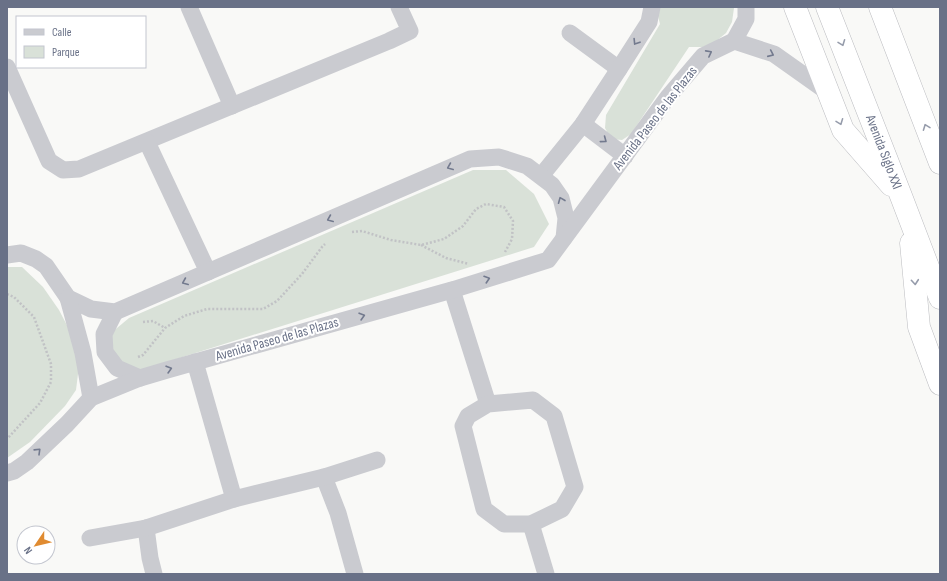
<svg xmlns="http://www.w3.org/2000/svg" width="947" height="581" viewBox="0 0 947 581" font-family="'Sofia Sans Condensed',sans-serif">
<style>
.green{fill:#d9e1d8}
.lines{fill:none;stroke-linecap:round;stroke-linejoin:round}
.trunk-casing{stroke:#bcbdc1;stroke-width:23}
.path{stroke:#c1c2c5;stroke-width:2.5;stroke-dasharray:2 2;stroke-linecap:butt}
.minor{stroke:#cacbd0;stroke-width:17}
.trunk{stroke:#fff;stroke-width:22}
.oneway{stroke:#737a8e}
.oneway2{stroke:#969cab}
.labels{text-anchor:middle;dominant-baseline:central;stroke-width:4;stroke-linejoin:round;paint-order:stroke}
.street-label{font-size:14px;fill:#697187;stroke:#fff}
</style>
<rect width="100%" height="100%" fill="#f9f9f7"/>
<!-- green -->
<g class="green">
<path d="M657 7H734V8L732 22 726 33 715 42 703 47H689L631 134 622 140 611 139 605 128 606 115 660 24 657 12Z"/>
<path d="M473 170H506L534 194 549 224 534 247 138 371 122 367 111 353V333L129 318Z"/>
<path d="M7 267H22L43 287 59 310 71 333 79 366 76 390 65 406 30 442 7 458Z"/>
</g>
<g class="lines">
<!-- trunk casing -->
<g class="trunk-casing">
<g id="trunk">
<path d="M795 7 843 130 891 185"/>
<path d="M827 7 901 196 940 298"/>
<path d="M880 7 940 163"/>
<path d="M911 243 919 327 940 384"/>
</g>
</g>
<!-- path -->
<g class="path">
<path d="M352 232 362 231 391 240 421 245 444 239 463 226 476 209 486 204 504 207 513 221 512 239 505 252"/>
<path d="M421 245 446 258 469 264"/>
<path d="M7 294 14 297 34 317 51 364V382L40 403 7 439"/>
<path d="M143 322 153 321 165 328"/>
<path d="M138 357 143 355 165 328 184 316 207 309H263L277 301 302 274 322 247 325 244"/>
</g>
<!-- minor -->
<g class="minor">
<path d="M189 7 232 106"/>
<path d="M570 33 619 69"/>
<path d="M734 41 746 19V7"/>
<path d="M7 67 49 161 63 170 79 169 389 41 410 31 399 7"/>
<path d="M583 124 625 156"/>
<path d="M147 142 208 272"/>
<path d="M541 176 583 124 619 69 649 22 652 7"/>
<path d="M7 255 21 253 36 259 46 266 68 298 91 309 115 312 470 159 499 157 527 166 552 185 561 198 566 218 564 238"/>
<path d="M452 290 488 404"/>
<path d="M68 298 83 353 91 398"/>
<path d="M115 312 104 334 105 352 117 368 140 378"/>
<path d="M195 362 234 499"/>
<path d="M533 400 554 416 575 487 562 509 531 524H504L484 509 463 426 468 416 488 404Z"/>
<path d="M7 473 14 471 27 462 67 424 91 398 140 378 167 370 452 290 548 260 668 97 703 56 734 41 774 54 829 93"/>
<path d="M324 477 338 513 355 574"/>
<path d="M531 524 546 574"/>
<path d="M146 528 150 558 154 574"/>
<path d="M90 538 146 528 234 499 324 477 377 460"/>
</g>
<!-- trunk -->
<use href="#trunk" class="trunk"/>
</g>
<!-- one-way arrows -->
<defs><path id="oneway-chevron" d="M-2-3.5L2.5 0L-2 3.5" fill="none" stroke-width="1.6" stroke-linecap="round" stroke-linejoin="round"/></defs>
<g class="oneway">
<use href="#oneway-chevron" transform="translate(636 42) rotate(122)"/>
<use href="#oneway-chevron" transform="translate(709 53) rotate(-28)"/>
<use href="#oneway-chevron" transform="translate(771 54) rotate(24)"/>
<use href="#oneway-chevron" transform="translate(604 140) rotate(37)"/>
<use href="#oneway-chevron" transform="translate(450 167) rotate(157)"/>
<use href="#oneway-chevron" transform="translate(561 200) rotate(-112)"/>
<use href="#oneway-chevron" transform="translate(330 219) rotate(157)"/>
<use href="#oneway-chevron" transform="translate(487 279) rotate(-18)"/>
<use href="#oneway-chevron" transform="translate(185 282) rotate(157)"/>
<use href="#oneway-chevron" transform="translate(362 316) rotate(-16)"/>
<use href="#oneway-chevron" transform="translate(169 369) rotate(-16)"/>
<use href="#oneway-chevron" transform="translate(38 451) rotate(-44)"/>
</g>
<g class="oneway2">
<use href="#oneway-chevron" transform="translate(842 43) rotate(69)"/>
<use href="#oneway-chevron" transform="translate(840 122) rotate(69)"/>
<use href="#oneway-chevron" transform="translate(926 127) rotate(-111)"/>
<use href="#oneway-chevron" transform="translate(915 282) rotate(85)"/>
</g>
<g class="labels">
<!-- street labels -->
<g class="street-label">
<text transform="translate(655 118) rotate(-52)">Avenida Paseo de las Plazas</text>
<text transform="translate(884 152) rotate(69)">Avenida Siglo XXI</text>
<text transform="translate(277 339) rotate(-16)">Avenida Paseo de las Plazas</text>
</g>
</g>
<!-- border -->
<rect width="947" height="581" fill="none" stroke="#697187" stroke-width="16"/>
<!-- legend -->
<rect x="16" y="16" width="130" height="52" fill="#ffffff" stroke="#c3c6cf"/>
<rect x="24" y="29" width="20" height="6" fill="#cacbd0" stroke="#c3c6cf"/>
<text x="52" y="36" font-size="12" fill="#697187">Calle</text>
<rect x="24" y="46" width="20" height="12" fill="#d9e1d8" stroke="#c3c6cf"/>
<text x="52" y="56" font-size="12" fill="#697187">Parque</text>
<!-- north arrow -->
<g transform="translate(36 545) rotate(235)"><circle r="19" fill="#ffffff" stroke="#c3c6cf"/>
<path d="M0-3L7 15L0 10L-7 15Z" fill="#e08b31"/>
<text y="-6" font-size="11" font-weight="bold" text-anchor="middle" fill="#697187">N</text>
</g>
</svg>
